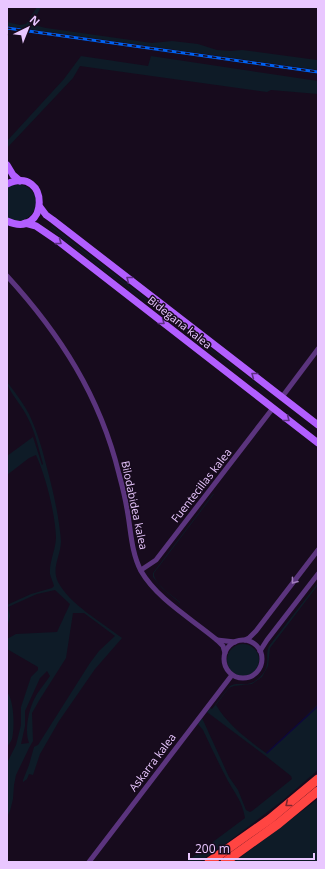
<svg xmlns="http://www.w3.org/2000/svg" width="325" height="869" viewBox="0 0 325 869" font-family="'Open Sans',sans-serif">
<style>
.green{fill:#0e1b27;fill-rule:evenodd}
.lines{fill:none;stroke-linecap:round;stroke-linejoin:round}
.stream{stroke:#0e073a;stroke-width:1.5}
.street{stroke:#5b347e;stroke-width:5}
.secondary{stroke:#b25eff;stroke-width:7}
.highway{stroke:#ff4542;stroke-width:9}
.rail-casing{stroke:#0062f2;stroke-width:3}
.rail{stroke:#170b1d;stroke-width:1.5;stroke-dasharray:4.5;stroke-linecap:butt}
.oneway{stroke:#5d3083}
.oneway2{stroke:#a27ebe}
.oneway3{stroke:#7f252e}
.labels{text-anchor:middle;dominant-baseline:central;stroke-width:3;stroke-linejoin:round;paint-order:stroke}
.street-label{font-size:11px;fill:#e9c7ff;stroke:#170b1d}
</style>
<rect width="100%" height="100%" fill="#170b1d"/>
<!-- green -->
<g class="green">
<path d="M37 7H41L33 22 34 25 46 28 152 43 172 41 198 44 217 50 231 51 242 50 317 60 318 70 7 26V22L20 25 26 24Z"/>
<path d="M81 56 148 66 151 56 318 81V94L271 90 267 92 80 66 73 78 7 148V141L64 79Z"/>
<path d="M20 184C52 193 30 233 7 217V187Z"/>
<path d="M52 226 264 390V391L51 227Z"/>
<path d="M50 228 263 392 50 229Z"/>
<path d="M7 382C15 392 23 403 29 414 38 433 43 452 48 472 54 495 59 517 61 541 61 555 51 568 58 582 69 604 103 623 122 638L95 669 59 721 40 754 33 775 29 774 27 779 23 782V780L29 765 34 747 38 745 90 663 99 651 115 636 84 613H73L66 658 40 699 32 713 33 741 29 748 16 775 14 785 13 799 10 811 7 817V763L16 745 21 725V707L31 677 38 670V667L7 649V639L16 634 57 632 70 604 55 590 37 594 8 607 10 616 7 628V605L31 594 52 588 54 586C53 582 51 578 50 574 49 562 56 549 56 537 55 513 46 477 36 455L29 458 7 475V456L33 437 42 465 43 464C38 446 34 427 24 411 20 404 7 388 7 382ZM47 671 50 676C46 682 41 688 37 694 29 707 24 729 29 743L21 744 25 726V711L40 678Z"/>
<path d="M213 494H214L154 573C153 583 173 596 180 602V603L162 588 153 577V573Z"/>
<path d="M318 583V585L270 648 268 666 262 677 252 684 234 686 229 688 216 705C228 725 248 740 266 753L302 720 318 704V770L282 801 228 842 199 862H186L245 818C242 801 236 795 228 781 219 764 211 747 203 730L198 724 202 718 229 777 238 790 246 810 250 812 252 811 292 779 291 776 267 757 207 712 210 708 212 709 230 686C237 682 244 686 251 683 259 680 266 672 267 664 268 658 266 652 269 646Z"/>
<circle cx="243" cy="660" r="16"/>
<path d="M7 692C14 700 15 728 12 739 11 742 8 745 7 747Z"/>
<path d="M318 799V862H234Z"/>
</g>
<g class="lines">
<!-- stream -->
<path class="stream" d="M267 753 318 706"/>
<!-- street -->
<g class="street">
<path d="M7 276C60 334 100 396 119 474 122 485 125 497 127 509 131 530 131 552 141 571 157 599 192 619 217 640L223 646 225 653"/>
<path d="M282 397 318 349"/>
<path d="M141 570 156 560 273 408"/>
<path d="M217 640 235 642"/>
<path d="M245 640 249 638 256 631 318 550"/>
<circle cx="243" cy="659" r="19"/>
<path d="M260 651 267 640 318 574"/>
<path d="M89 862 232 675"/>
</g>
<!-- secondary -->
<g class="secondary">
<path d="M7 165 13 175 20 181"/>
<path d="M7 184C51 164 49 241 7 221"/>
<path d="M40 207 46 215 53 220 318 425"/>
<path d="M25 223 36 226 58 241 318 443"/>
</g>
<!-- highway -->
<g class="highway">
<path d="M209 862 270 819 318 779"/>
<path d="M225 862 278 824 318 791"/>
</g>
<!-- rail casing -->
<g class="rail-casing">
<path id="rail" d="M7 28 318 72"/>
</g>
<!-- rail -->
<use href="#rail" class="rail"/>
</g>
<!-- one-way arrows -->
<defs><path id="oneway-chevron" d="M-2-3.5L2.5 0L-2 3.5" fill="none" stroke-width="1.6" stroke-linecap="round" stroke-linejoin="round"/></defs>
<g class="oneway">
<use href="#oneway-chevron" transform="translate(59 242) rotate(37)"/>
<use href="#oneway-chevron" transform="translate(129 279) rotate(-142)"/>
<use href="#oneway-chevron" transform="translate(162 322) rotate(38)"/>
<use href="#oneway-chevron" transform="translate(254 375) rotate(-142)"/>
<use href="#oneway-chevron" transform="translate(287 419) rotate(38)"/>
</g>
<use class="oneway2" href="#oneway-chevron" transform="translate(294 581) rotate(128)"/>
<use class="oneway3" href="#oneway-chevron" transform="translate(288 804) rotate(141)"/>
<g class="labels">
<!-- street labels -->
<g class="street-label">
<text transform="translate(180 322) rotate(38)">Bidegana kalea</text>
<text transform="translate(201 485) rotate(-52)">Fuentecillas kalea</text>
<text transform="translate(135 505) rotate(78)">Bilodabidea kalea</text>
<text transform="translate(152 762) rotate(-53)">Askarra kalea</text>
</g>
</g>
<!-- border -->
<rect width="325" height="869" fill="none" stroke="#e9c7ff" stroke-width="16"/>
<!-- north arrow -->
<g transform="translate(28 28) rotate(43)" stroke="#170b1d" stroke-width="3" paint-order="stroke">
<path d="M0-3L7 15L0 10L-7 15Z" fill="#e9c7ff"/>
<text y="-6" font-size="11" font-weight="bold" text-anchor="middle" fill="#e9c7ff">N</text>
</g>
<!-- scale -->
<path d="M189 853v6h125v-6" fill="none" stroke="#e9c7ff" stroke-width="2"/>
<text x="195" y="853" font-size="12" fill="#e9c7ff" stroke="#170b1d" stroke-width="3" paint-order="stroke">200 m</text>
</svg>
